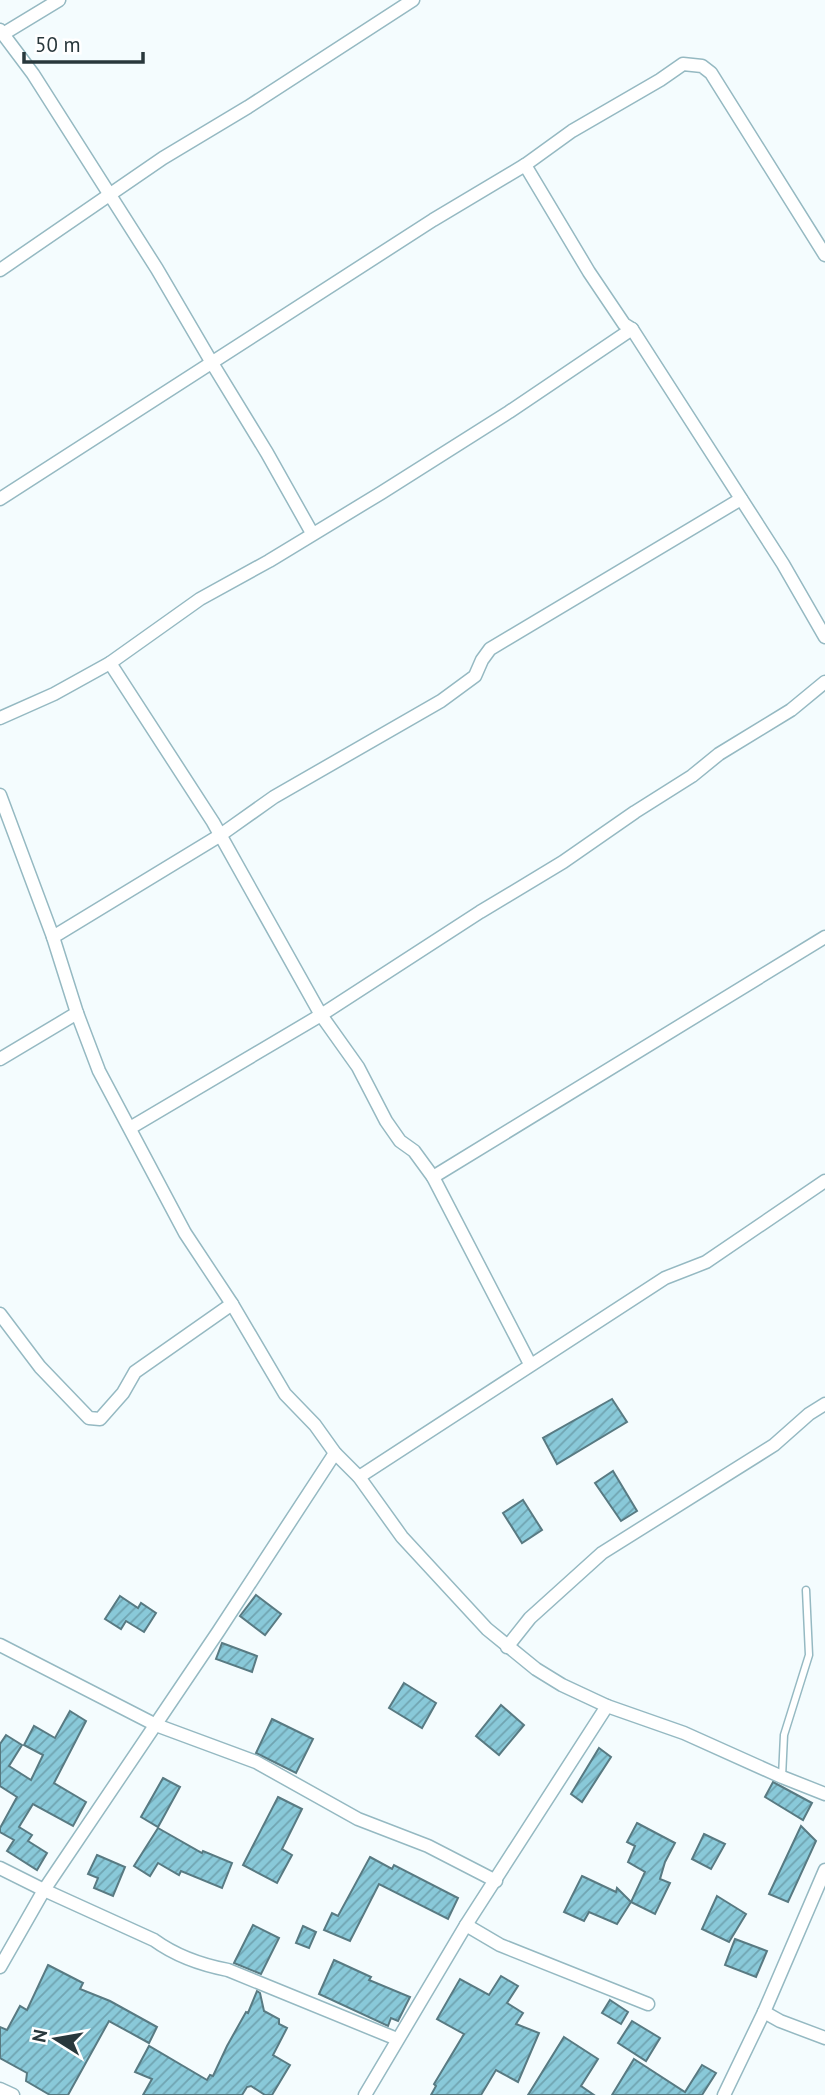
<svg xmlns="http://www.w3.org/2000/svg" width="825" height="2095" viewBox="0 0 825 2095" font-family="'PT Sans',sans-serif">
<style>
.building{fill:url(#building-hatch);stroke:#587a82;stroke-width:2}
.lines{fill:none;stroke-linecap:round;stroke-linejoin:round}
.service-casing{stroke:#95b9c2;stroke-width:9}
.minor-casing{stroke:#95b9c2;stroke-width:15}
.service{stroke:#fff;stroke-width:6}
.minor{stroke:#fff;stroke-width:12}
</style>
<defs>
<pattern id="building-hatch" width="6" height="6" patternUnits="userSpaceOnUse" patternTransform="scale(1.75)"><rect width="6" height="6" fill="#89c9d9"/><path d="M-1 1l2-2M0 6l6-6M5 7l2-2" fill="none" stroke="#70a4b1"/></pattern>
</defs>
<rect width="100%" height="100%" fill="#f4fcfe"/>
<!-- building -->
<g class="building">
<path d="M612 1399 627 1422 557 1464 543 1438Z"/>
<path d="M613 1471 637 1511 621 1521 595 1483Z"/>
<path d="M523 1500 542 1530 522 1543 503 1513Z"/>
<path d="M256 1595 281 1614 265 1635 240 1616Z"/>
<path d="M120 1596 138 1608 141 1603 156 1613 144 1632 126 1621 121 1629 105 1619Z"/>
<path d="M222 1643 257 1656 252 1672 216 1659Z"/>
<path d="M404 1683 436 1703 422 1728 389 1708Z"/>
<path d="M501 1705 524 1725 499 1755 476 1736Z"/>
<path d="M70 1711 86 1721 54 1783 86 1802 73 1826 33 1804 19 1827 32 1835 28 1841 47 1853 37 1870 7 1851 14 1840 0 1832V1828L17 1797 0 1786V1744L6 1735 22 1745 9 1766 31 1780 43 1755 24 1745 34 1726 55 1738Z"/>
<path d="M272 1719 313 1739 296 1773 256 1753Z"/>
<path d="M599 1748 611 1757 582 1802 571 1794Z"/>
<path d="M163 1778 180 1787 158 1827 141 1817Z"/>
<path d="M773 1782 812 1803 803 1820 765 1797Z"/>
<path d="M278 1797 302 1809 282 1849 292 1855 277 1883 243 1865Z"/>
<path d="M637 1823 675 1843 665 1862 660 1879 670 1883 655 1914 631 1902 645 1872 628 1862 635 1846 627 1842Z"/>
<path d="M801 1826 816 1841 788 1902 769 1894Z"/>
<path d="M158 1828 202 1853 203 1851 232 1863 222 1888 181 1871 179 1875 158 1863 150 1876 134 1866Z"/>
<path d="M704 1834 725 1844 711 1869 692 1859Z"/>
<path d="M97 1855 125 1867 113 1896 94 1888 98 1878 88 1874Z"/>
<path d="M370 1857 392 1869 394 1865 458 1898 448 1919 379 1884 350 1941 324 1930 332 1913 338 1916Z"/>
<path d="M582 1876 616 1892 617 1888 631 1902 617 1924 589 1912 584 1921 564 1912Z"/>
<path d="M717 1896 746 1914 729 1942 702 1929Z"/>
<path d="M253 1925 279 1938 261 1974 234 1963Z"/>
<path d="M303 1926 316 1932 309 1948 296 1943Z"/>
<path d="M735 1939 767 1951 756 1977 725 1965Z"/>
<path d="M334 1960 371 1977 369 1980 410 1997 398 2021 391 2018 388 2026 319 1994Z"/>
<path d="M48 1965 83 1983 80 1989 110 2001 157 2027 149 2043 109 2021 68 2095H50L26 2081 27 2073 0 2058V2027L7 2030 20 2006 27 2010Z"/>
<path d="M501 1976 518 1986 507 2003 523 2013 516 2024 539 2033 518 2082 496 2070 481 2095H431L436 2086 434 2084 464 2034 437 2019 460 1979 489 1995Z"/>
<path d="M257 1991 260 1993 264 2011 279 2019V2024L287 2028 273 2055 290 2065 272 2095H265L251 2086 247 2087 242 2095H143L152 2079 135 2072 149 2046 207 2080 210 2075 213 2076 227 2046 246 2012 248 2013Z"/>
<path d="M610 2000 628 2012 621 2024 602 2013Z"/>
<path d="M632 2021 660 2038 646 2061 618 2043Z"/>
<path d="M564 2037 598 2059 581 2086 594 2095H528Z"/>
<path d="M634 2059 685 2092 702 2065 716 2073 702 2095H612Z"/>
</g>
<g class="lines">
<!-- service casing -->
<g class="service-casing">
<path id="service" d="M782 1777 784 1735 809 1655 806 1590"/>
</g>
<!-- minor casing -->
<g class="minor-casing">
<g id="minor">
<path d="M0 30 33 74 157 269 212 363 267 453 312 533"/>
<path d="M3 34 59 0"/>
<path d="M525 165 589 272 624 324 632 329 783 564 825 637"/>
<path d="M0 270 163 158 248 107 413 0"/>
<path d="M0 499 433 220 525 165 572 131 660 80 683 64 702 66 711 73 825 255"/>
<path d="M110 663 213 822 321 1015 358 1067 386 1121 400 1141 414 1151 433 1177 530 1364"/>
<path d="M0 718 54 694 110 663 200 599 269 561 381 493 509 412 632 329"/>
<path d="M0 795 53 937 77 1013 99 1071 185 1233 232 1304 285 1394 315 1425 335 1453 359 1477 402 1537 487 1629 536 1669 562 1685 607 1706 684 1733 782 1777 825 1794"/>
<path d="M53 937 219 836 274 797 441 701 475 676 482 660 490 649 741 499"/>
<path d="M0 1059 77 1013"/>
<path d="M130 1128 321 1015 480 912 563 862 635 812 692 776 719 754 791 710 825 682"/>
<path d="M433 1177 825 937"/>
<path d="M0 1314 40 1367 89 1418 100 1419 123 1393 135 1372 232 1304"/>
<path d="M359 1477 665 1278 706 1262 825 1181"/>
<path d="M0 1645 156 1725 256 1762 358 1819 428 1846 496 1881"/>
<path d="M507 1647 530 1618 602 1553 774 1445 809 1414 825 1404"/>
<path d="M0 1868 44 1890 154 1940C176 1956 202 1965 228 1970L397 2039"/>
<path d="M466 1925 500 1945 648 2004"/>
<path d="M0 1967 44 1890 218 1632 335 1453"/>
<path d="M764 2012 780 2021 825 2038"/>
<path d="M0 2089 13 2095"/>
<path d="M365 2095 466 1925 607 1706"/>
<path d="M724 2095 764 2012 825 1870"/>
</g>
</g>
<!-- service -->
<use href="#service" class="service"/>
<!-- minor -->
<use href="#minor" class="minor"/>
</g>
<!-- north arrow -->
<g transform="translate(56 2039) rotate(281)" stroke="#ffffff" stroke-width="5" paint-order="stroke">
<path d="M0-5L12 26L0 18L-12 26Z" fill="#29383c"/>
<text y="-10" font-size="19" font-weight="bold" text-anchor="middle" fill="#29383c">N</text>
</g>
<!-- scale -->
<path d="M24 52v10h119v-10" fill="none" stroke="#29383c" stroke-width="3.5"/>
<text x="35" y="52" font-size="21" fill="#29383c" stroke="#ffffff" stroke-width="5" paint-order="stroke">50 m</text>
</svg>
